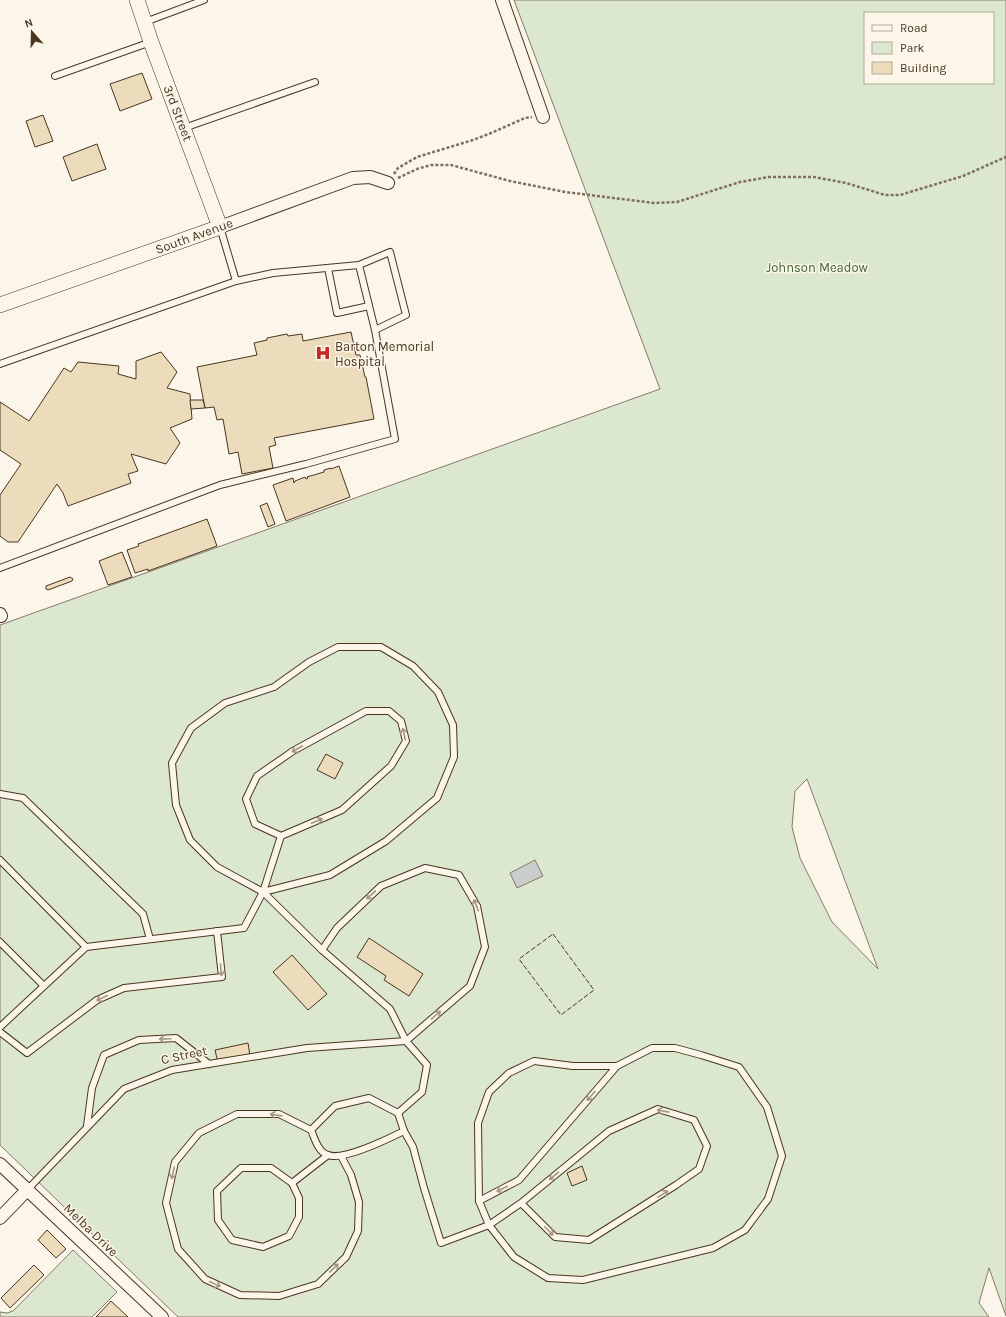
<svg xmlns="http://www.w3.org/2000/svg" width="1006" height="1317" viewBox="0 0 1006 1317" font-family="Karla,sans-serif">
<style>
.green{fill:#dce7d0;stroke:#887966;fill-rule:evenodd}
.water{fill:#c9cecd;stroke:#887966}
.building{fill:#ecdcbc;stroke:#4a3520}
.lines{fill:none;stroke-linecap:round;stroke-linejoin:round}
.service-casing{stroke:#4a3520;stroke-width:8}
.minor-casing{stroke:#4a3520;stroke-width:14}
.tertiary-casing{stroke:#4a3520;stroke-width:16}
.path{stroke:#7f6f5c;stroke-width:2.5;stroke-dasharray:3 2;stroke-linecap:butt}
.service{stroke:#fbf6e9;stroke-width:6}
.minor{stroke:#fbf6e9;stroke-width:12}
.tertiary{stroke:#fbf6e9;stroke-width:15}
.fence{stroke:#4a3520;stroke-width:1;stroke-dasharray:5 2;stroke-linecap:butt}
.oneway{stroke:#a29684}
.labels{text-anchor:middle;dominant-baseline:central;stroke-width:3;stroke-linejoin:round;paint-order:stroke}
.street-label{font-size:13px;fill:#4a3520;stroke:#fbf6e9}
.park-label{font-size:13px;fill:#436837;stroke:#fbf6e9}
.poi-label{font-size:13px;fill:#4a3520;stroke:#fbf6e9;text-anchor:start}
</style>
<rect width="100%" height="100%" fill="#fbf6e9"/>
<!-- green -->
<g class="green">
<path d="M514 0H1006V1316L989 1268 979 1303 989 1317H178L0 1145V625L660 389ZM865 13H993V83H865ZM807 779 878 969 832 922 800 858 792 827 795 791Z"/>
<path d="M73 1250 117 1292 92 1317H0V1312L7 1313 13 1311Z"/>
</g>
<!-- water -->
<path class="water" d="M535 860 543 876 517 888 510 873Z"/>
<!-- building -->
<g class="building">
<path d="M142 73 152 99 120 111 110 84Z"/>
<path d="M43 115 53 141 35 147 26 121Z"/>
<path d="M97 144 106 169 72 181 63 157Z"/>
<path d="M351 332 356 355H360L365 377H366L374 419 274 438 276 445 269 447 273 468 242 474 238 452 229 454 223 419 217 420 214 407 205 408 197 367 257 355 254 343 267 340V338L287 334 288 336 302 334 303 341Z"/>
<path d="M161 352 177 372 167 388 190 394 192 419 170 428 180 443 166 464 131 454 138 471 128 474 131 483 68 506 63 493 57 484 18 542H8L0 536V495L21 464 0 450V402L29 421 64 368 71 372 78 362 119 366 118 374 136 379V361Z"/>
<path d="M190 400H203L205 408 191 409Z"/>
<path d="M339 466 350 497 286 521 273 485 293 478 294 483 295 481 305 477 306 479 308 478 307 477 324 472V470L331 468V469Z"/>
<path d="M267 503 275 524 268 527 260 506Z"/>
<path d="M207 519 217 546 148 571V569L135 573 127 550 139 546 138 544Z"/>
<path d="M122 552 132 577 108 585 99 561Z"/>
<path d="M70 577 73 579 72 581 48 590 46 589V586Z"/>
<path d="M326 754 343 763 335 779 317 770Z"/>
<path d="M369 938 423 974 409 996 384 980 386 976 357 957Z"/>
<path d="M292 955 327 994 308 1010 273 972Z"/>
<path d="M248 1043 250 1056 218 1063 215 1050Z"/>
<path d="M582 1166 587 1180 572 1186 567 1173Z"/>
<path d="M47 1230 66 1249 56 1258 38 1240Z"/>
<path d="M34 1265 44 1275 10 1308 1 1298Z"/>
<path d="M111 1301 128 1317H96Z"/>
</g>
<g class="lines">
<!-- service casing -->
<g class="service-casing">
<g id="service">
<path d="M145 22 204 0"/>
<path d="M55 76 151 42"/>
<path d="M184 128 315 82"/>
<path d="M220 227 236 281"/>
<path d="M328 268 337 313 369 306"/>
<path d="M0 364 236 281 273 273 359 265 390 252 406 315 375 330"/>
<path d="M0 568 220 485 306 464 395 439 375 330 359 265"/>
<path d="M338 647H381L413 666 438 692 453 725 454 757 437 798 386 841 330 875 263 892 217 867 190 840 176 805 172 763 191 728 225 703 274 687 309 662Z"/>
<path d="M0 794 23 798 143 914 150 939"/>
<path d="M0 860 86 947"/>
<path d="M263 892 281 836 342 810 391 766 406 741 401 721 389 711H366L293 751 257 776 246 799 255 824 281 836"/>
<path d="M0 942 44 986"/>
<path d="M322 950 337 928 381 886 425 868 459 875 477 906 485 947 470 986 406 1041"/>
<path d="M0 1027 86 947 244 928 263 892 322 950 390 1009 406 1041 427 1065 422 1092 398 1113"/>
<path d="M0 1032 27 1053 97 1000 124 988 222 977 217 931"/>
<path d="M652 1048H675L701 1055 739 1067 767 1107 782 1156 768 1199 745 1230 713 1248 583 1280 548 1278 514 1257 489 1225 479 1201 478 1123 489 1092 509 1073 534 1061 573 1066H617Z"/>
<path d="M369 1098 398 1113 404 1131C390 1138 343 1161 328 1155 318 1152 315 1139 311 1130L335 1106Z"/>
<path d="M87 1126 92 1088 104 1055 139 1040 176 1038 209 1064"/>
<path d="M311 1130 279 1114H237L199 1133 175 1162 166 1203 178 1249 205 1279 240 1295 279 1296 318 1284 346 1257 358 1231 359 1202 351 1175 341 1156"/>
<path d="M404 1131 413 1147 424 1188 441 1243 489 1225 521 1203 609 1131 658 1109 694 1120 707 1146 699 1169 676 1185 589 1240 555 1237 521 1203"/>
<path d="M241 1168H271L292 1183 299 1198V1217L289 1236 263 1247 232 1240 218 1220 217 1191Z"/>
<path d="M292 1183 328 1155"/>
<path d="M28 1189 124 1089 172 1070 307 1048 406 1041"/>
<path d="M479 1201 519 1180 617 1066"/>
</g>
</g>
<!-- minor casing -->
<g class="minor-casing">
<g id="minor">
<path d="M502 0 543 117"/>
<path d="M220 227 353 178 370 177 388 183"/>
<path d="M0 614 1 616"/>
<path d="M0 1164 162 1317"/>
<path d="M0 1218 28 1189"/>
</g>
</g>
<!-- tertiary casing -->
<g class="tertiary-casing">
<path id="tertiary" d="M0 305 220 227 151 42 137 0"/>
</g>
<!-- path -->
<g class="path">
<path d="M394 174 398 168 417 157 473 140 491 133 525 118 532 117"/>
<path d="M398 178 417 169 431 165H451L510 181 565 192 654 203 677 202 740 182 769 177H814L846 183 885 195H900L963 176 1006 157"/>
</g>
<!-- service -->
<use href="#service" class="service"/>
<!-- minor -->
<use href="#minor" class="minor"/>
<!-- tertiary -->
<use href="#tertiary" class="tertiary"/>
<!-- fence -->
<path class="fence" d="M553 934 594 990 561 1015 519 959Z"/>
</g>
<!-- one-way arrows -->
<defs><path id="oneway-shaft" d="M-6 0H5M1.5-3L5.5 0L1.5 3" fill="none" stroke-width="1.6" stroke-linecap="round" stroke-linejoin="round"/></defs>
<g class="oneway">
<use href="#oneway-shaft" transform="translate(404 734) rotate(-103)"/>
<use href="#oneway-shaft" transform="translate(297 749) rotate(150)"/>
<use href="#oneway-shaft" transform="translate(317 821) rotate(-23)"/>
<use href="#oneway-shaft" transform="translate(371 895) rotate(137)"/>
<use href="#oneway-shaft" transform="translate(476 905) rotate(-112)"/>
<use href="#oneway-shaft" transform="translate(221 970) rotate(85)"/>
<use href="#oneway-shaft" transform="translate(102 998) rotate(154)"/>
<use href="#oneway-shaft" transform="translate(436 1015) rotate(-41)"/>
<use href="#oneway-shaft" transform="translate(165 1039) rotate(178)"/>
<use href="#oneway-shaft" transform="translate(591 1096) rotate(131)"/>
<use href="#oneway-shaft" transform="translate(663 1111) rotate(-169)"/>
<use href="#oneway-shaft" transform="translate(276 1115) rotate(-172)"/>
<use href="#oneway-shaft" transform="translate(173 1173) rotate(102)"/>
<use href="#oneway-shaft" transform="translate(554 1176) rotate(140)"/>
<use href="#oneway-shaft" transform="translate(502 1189) rotate(153)"/>
<use href="#oneway-shaft" transform="translate(663 1194) rotate(-32)"/>
<use href="#oneway-shaft" transform="translate(549 1231) rotate(45)"/>
<use href="#oneway-shaft" transform="translate(334 1268) rotate(-44)"/>
<use href="#oneway-shaft" transform="translate(215 1284) rotate(25)"/>
</g>
<!-- icons -->
<defs>
<g id="hospital-bare" transform="scale(1.2)"><path d="M-5-5h3v3.5h4V-5h3V5h-3V1.5h-4V5h-3Z" fill="#c62828" stroke="#fbf6e9" stroke-width="2.5" paint-order="stroke"/></g>
</defs>
<g fill-rule="evenodd">
<use href="#hospital-bare" x="323" y="353"/>
</g>
<g class="labels">
<!-- street labels -->
<g class="street-label">
<text transform="translate(178 113) rotate(69)">3rd Street</text>
<text transform="translate(194 236) rotate(-20)">South Avenue</text>
<text transform="translate(184 1055) rotate(-12)">C Street</text>
<text transform="translate(91 1230) rotate(44)">Melba Drive</text>
</g>
<!-- park labels -->
<g class="park-label">
<text x="817" y="267">Johnson Meadow</text>
</g>
<!-- poi labels -->
<g class="poi-label">
<text x="335" y="346">Barton Memorial<tspan x="335" dy="15">Hospital</tspan></text>
</g>
</g>
<!-- legend -->
<rect x="864" y="12" width="130" height="72" fill="#fbf6e9" stroke="#b4a999"/>
<rect x="872" y="25" width="20" height="6" fill="#fbf6e9" stroke="#b4a999"/>
<text x="900" y="32" font-size="12" fill="#4a3520">Road</text>
<rect x="872" y="42" width="20" height="12" fill="#dce7d0" stroke="#b4a999"/>
<text x="900" y="52" font-size="12" fill="#4a3520">Park</text>
<rect x="872" y="62" width="20" height="12" fill="#ecdcbc" stroke="#b4a999"/>
<text x="900" y="72" font-size="12" fill="#4a3520">Building</text>
<!-- north arrow -->
<g transform="translate(32 32) rotate(340)" stroke="#fbf6e9" stroke-width="3" paint-order="stroke">
<path d="M0-3L7 15L0 10L-7 15Z" fill="#4a3520"/>
<text y="-6" font-size="11" font-weight="bold" text-anchor="middle" fill="#4a3520">N</text>
</g>
</svg>
